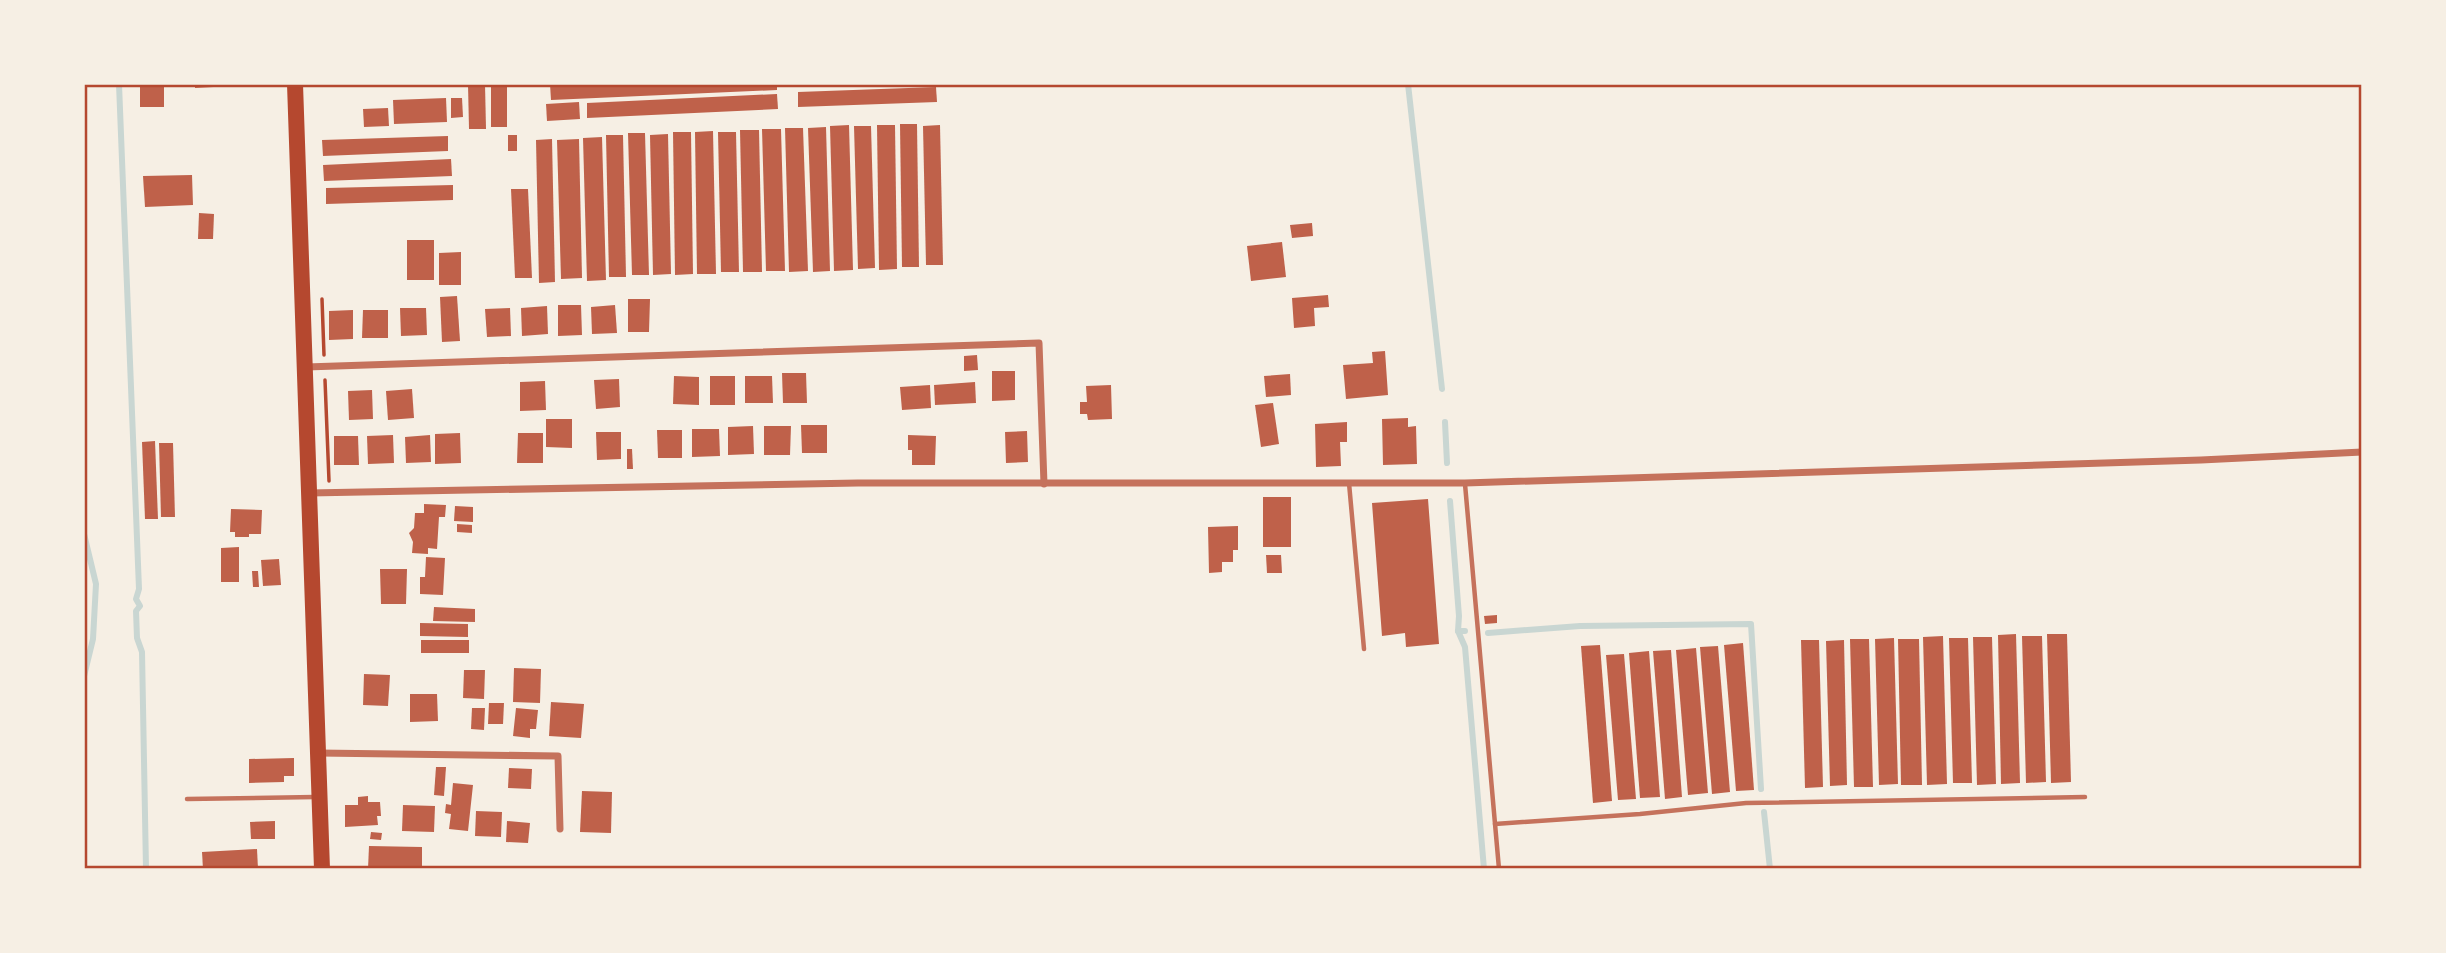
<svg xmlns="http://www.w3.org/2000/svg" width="2446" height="953" viewBox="0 0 2446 953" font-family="Lora,serif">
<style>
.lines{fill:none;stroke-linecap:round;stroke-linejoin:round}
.stream{stroke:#c9d6d2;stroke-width:6}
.building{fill:#bf614a}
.path{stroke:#b5482f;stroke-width:3.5}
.service{stroke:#c5725c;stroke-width:4.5}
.minor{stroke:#c5725c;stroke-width:7}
.primary{stroke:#b5482f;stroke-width:16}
.neatline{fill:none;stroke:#b5482f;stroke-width:2.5}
</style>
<rect width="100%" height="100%" fill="#f6efe4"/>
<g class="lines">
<!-- stream -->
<g class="stream">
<path d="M119 84 139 589 136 599 140 606 136 611 137 638 142 652 146 869"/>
<path d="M1408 84 1442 389"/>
<path d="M1445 422 1447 463"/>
<path d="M1450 501 1459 616 1458 631H1465"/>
<path d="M84 534 96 584 93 639 84 676"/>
<path d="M1458 631 1465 647 1484 869"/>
<path d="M1488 633 1580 626 1751 624 1761 789"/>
<path d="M84 800V833"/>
<path d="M1764 812 1770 869"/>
</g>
</g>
<!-- building -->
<g class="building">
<rect x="140" y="84" width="24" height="23"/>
<path d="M195 84H232V86L195 88Z"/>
<path d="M468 84H485L486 129H469Z"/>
<rect x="491" y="84" width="16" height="43"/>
<path d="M550 84H777V90L551 100Z"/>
<path d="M936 87 937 102 798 107V92Z"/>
<path d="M777 94 778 109 587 118V103Z"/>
<path d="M446 98 447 122 394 124 393 100Z"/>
<path d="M451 98H462L463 117 451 118Z"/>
<path d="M579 102 580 119 547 121 546 104Z"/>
<path d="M388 108 389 126 364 127 363 109Z"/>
<path d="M900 124H917L919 267H902Z"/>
<path d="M849 125 853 270 834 271 830 126Z"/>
<path d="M877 125H895L897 269 879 270Z"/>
<path d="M940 125 943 265H926L923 126Z"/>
<path d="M854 126H871L875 268 858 269Z"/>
<path d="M826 127 830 271 813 272 808 128Z"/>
<path d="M785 128H803L808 271 789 272Z"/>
<path d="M762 129H781L785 271H766Z"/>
<path d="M740 130H759L762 272H743Z"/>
<path d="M713 131 716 274H697L695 132Z"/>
<path d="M673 132H691L693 274 675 275Z"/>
<path d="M718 132H736L739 272H721Z"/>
<path d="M628 133H645L649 275H632Z"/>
<path d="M668 134 671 274 653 275 650 135Z"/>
<rect x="508" y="135" width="9" height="16"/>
<path d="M606 135H623L626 277H609Z"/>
<path d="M448 136V151L323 156 322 140Z"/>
<path d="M602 137 606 280 587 281 583 138Z"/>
<path d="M552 139 555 282 539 283 536 140Z"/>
<path d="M579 139 582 278 561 279 557 140Z"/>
<path d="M451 159 452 176 324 181 323 165Z"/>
<path d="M192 175 193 205 145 207 143 176Z"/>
<path d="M453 185V200L326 204V188Z"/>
<path d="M511 189H528L532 278H515Z"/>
<path d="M199 213 214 214 213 239H198Z"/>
<path d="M1312 223 1313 236 1292 238 1290 225Z"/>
<rect x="407" y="240" width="27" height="40"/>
<path d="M1282 242 1286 277 1251 281 1247 246Z"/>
<path d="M461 252V285H439V253Z"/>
<path d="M1328 295 1329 307 1314 308 1315 326 1294 328 1292 298Z"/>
<path d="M457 296 460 341 442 342 440 297Z"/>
<path d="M628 299H650L649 332H628Z"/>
<path d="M558 305H581L582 335 558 336Z"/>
<path d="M615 305 617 333 592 334 591 307Z"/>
<path d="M547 306 548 334 522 336 521 308Z"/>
<path d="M400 308H426L427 335 401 336Z"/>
<path d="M510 308 511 336 487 337 485 309Z"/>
<path d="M353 310V339L329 340V311Z"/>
<path d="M363 310H388V338H362Z"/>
<path d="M1385 351 1388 395 1346 399 1343 365 1373 363 1372 352Z"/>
<path d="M977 355 978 370 964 371V356Z"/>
<path d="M992 371H1015V400L992 401Z"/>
<path d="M782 373H806L807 403H783Z"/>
<path d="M1290 374 1291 395 1266 397 1264 376Z"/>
<path d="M674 376 699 377V405L673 404Z"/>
<rect x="710" y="376" width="25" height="29"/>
<path d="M745 376H772L773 403H745Z"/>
<path d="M619 379 620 407 596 409 594 380Z"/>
<path d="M545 381 546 410 520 411V382Z"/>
<path d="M975 382 976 403 935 405 934 385Z"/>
<path d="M930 385 931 408 902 410 900 387Z"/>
<path d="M1111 385 1112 419 1088 420 1087 414H1080V402H1087L1086 386Z"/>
<path d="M412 389 414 418 388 420 386 391Z"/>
<path d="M372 390 373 419 349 420 348 391Z"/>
<path d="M1273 403 1279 444 1261 447 1255 405Z"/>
<path d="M1408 418V427L1416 426 1417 464 1383 465 1382 419Z"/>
<path d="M546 419H572V448L546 447Z"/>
<path d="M1347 422V442H1340L1341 466 1316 467 1315 424Z"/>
<path d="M801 425H827V453H802Z"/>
<path d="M753 426 754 454 728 455V427Z"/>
<path d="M764 426H791L790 455H764Z"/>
<path d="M692 429H719L720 456 692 457Z"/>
<path d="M657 430H682V458H658Z"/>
<path d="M1027 431 1028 462 1006 463 1005 432Z"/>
<path d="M596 432H621V459L597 460Z"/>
<path d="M460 433 461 463 435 464V434Z"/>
<path d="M518 433H543V463H517Z"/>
<path d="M393 435 394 463 368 464 367 436Z"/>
<path d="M430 435 431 462 406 463 405 437Z"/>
<path d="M908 435 936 436 935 465H912V450H908Z"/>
<path d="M334 436H358L359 465H334Z"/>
<path d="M155 441 158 519H145L142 442Z"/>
<path d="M159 443H173L175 517H161Z"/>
<path d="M627 449H632L633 469H627Z"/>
<rect x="1263" y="497" width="28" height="50"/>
<path d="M1428 499 1439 644 1406 647 1405 633 1382 636 1372 503Z"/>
<path d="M424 504 446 505 445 517H439L437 549 428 548V554L412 553 413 542 409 533 414 528 415 513H424Z"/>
<path d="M455 506 473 507V522L454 521Z"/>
<path d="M231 509 262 510 261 534H249V537H235V532H230Z"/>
<path d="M457 524 472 525V533L457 532Z"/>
<path d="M1238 526V550H1233V562H1222V572L1209 573 1208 527Z"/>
<path d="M239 547V582H221V548Z"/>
<path d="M1266 555H1281L1282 573H1267Z"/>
<path d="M426 557 445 558 443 595 420 594V577H425Z"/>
<path d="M279 559 281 585 263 586 261 560Z"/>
<path d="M380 569H407L406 604H381Z"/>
<path d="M252 571H258L259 587H253Z"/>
<path d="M434 607 475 609V622L433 621Z"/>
<path d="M1497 615V623L1485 624 1484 616Z"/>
<path d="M420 623 468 624V637L420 636Z"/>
<path d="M2016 634 2020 783 2001 784 1998 635Z"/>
<path d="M2047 634H2067L2071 782 2051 783Z"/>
<path d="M1943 636 1947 784 1927 785 1923 637Z"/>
<path d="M2022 636H2042L2046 782 2026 783Z"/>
<path d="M1973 637H1992L1996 784 1977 785Z"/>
<path d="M1894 638 1898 784 1879 785 1875 639Z"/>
<path d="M1949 638H1968L1972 783H1953Z"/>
<path d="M1850 639H1869L1873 787H1854Z"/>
<path d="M1898 639H1919L1922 785H1901Z"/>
<rect x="421" y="640" width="48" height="13"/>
<path d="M1801 640H1819L1823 787 1805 788Z"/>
<path d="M1844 640 1847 785 1830 786 1826 641Z"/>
<path d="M1743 643 1754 790 1736 791 1724 645Z"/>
<path d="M1600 645 1612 801 1593 803 1581 646Z"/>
<path d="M1718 646 1730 792 1712 794 1700 647Z"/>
<path d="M1696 648 1708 793 1688 795 1676 650Z"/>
<path d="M1671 650 1682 797 1665 799 1653 651Z"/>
<path d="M1649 651 1660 797 1640 798 1629 653Z"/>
<path d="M1624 654 1636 799 1618 800 1606 655Z"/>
<path d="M514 668 541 669 540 703 513 702Z"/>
<path d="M464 670H485L484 699 463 698Z"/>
<path d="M364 674 390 675 388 706 363 705Z"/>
<path d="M410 694H437L438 721 410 722Z"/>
<path d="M551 702 584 704 581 738 549 736Z"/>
<path d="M489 703H504L503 724H488Z"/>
<path d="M472 708H485L484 730 471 729Z"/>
<path d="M516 708 538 710 536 729H530V738L513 736Z"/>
<path d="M294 758V776H284V782L249 783V759Z"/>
<path d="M436 767H446L444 796 434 795Z"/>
<path d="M509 768 532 769 531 789 508 788Z"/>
<path d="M453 783 473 785 468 831 449 829 451 814 445 813 446 804 451 805Z"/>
<path d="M582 791 612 792 611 833 580 832Z"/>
<path d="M368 796V802H380L381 816H377L378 825 345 827V805H358V797Z"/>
<path d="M403 805 435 806 434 832 402 831Z"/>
<path d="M476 811 502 812 501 837 475 836Z"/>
<path d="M275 821V839H251L250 822Z"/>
<path d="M507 821 530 823 528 843 506 842Z"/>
<path d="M371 832 382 833 381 840 370 839Z"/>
<path d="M369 846 422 847V869H368Z"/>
<path d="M257 849 258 869H203L202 852Z"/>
</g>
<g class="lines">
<!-- path -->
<g class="path">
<path d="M322 299 324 355"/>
<path d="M325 380 329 481"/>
</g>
<!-- service -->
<g class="service">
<path d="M1349 483 1364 649"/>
<path d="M1465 484 1499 869"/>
<path d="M187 799 315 797"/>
<path d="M1495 824 1640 814 1746 803 2085 797"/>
</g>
<!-- minor -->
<g class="minor">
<path d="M306 367 1039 343 1044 484"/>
<path d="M309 493 858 483H1465L2201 460 2362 452"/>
<path d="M318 753 558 756 560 829"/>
</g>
<!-- primary -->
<path class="primary" d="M295 84 322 869"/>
</g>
<!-- border -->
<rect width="2446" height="953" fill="none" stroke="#f6efe4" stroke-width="172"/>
<rect x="86" y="86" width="2274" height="781" class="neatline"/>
</svg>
